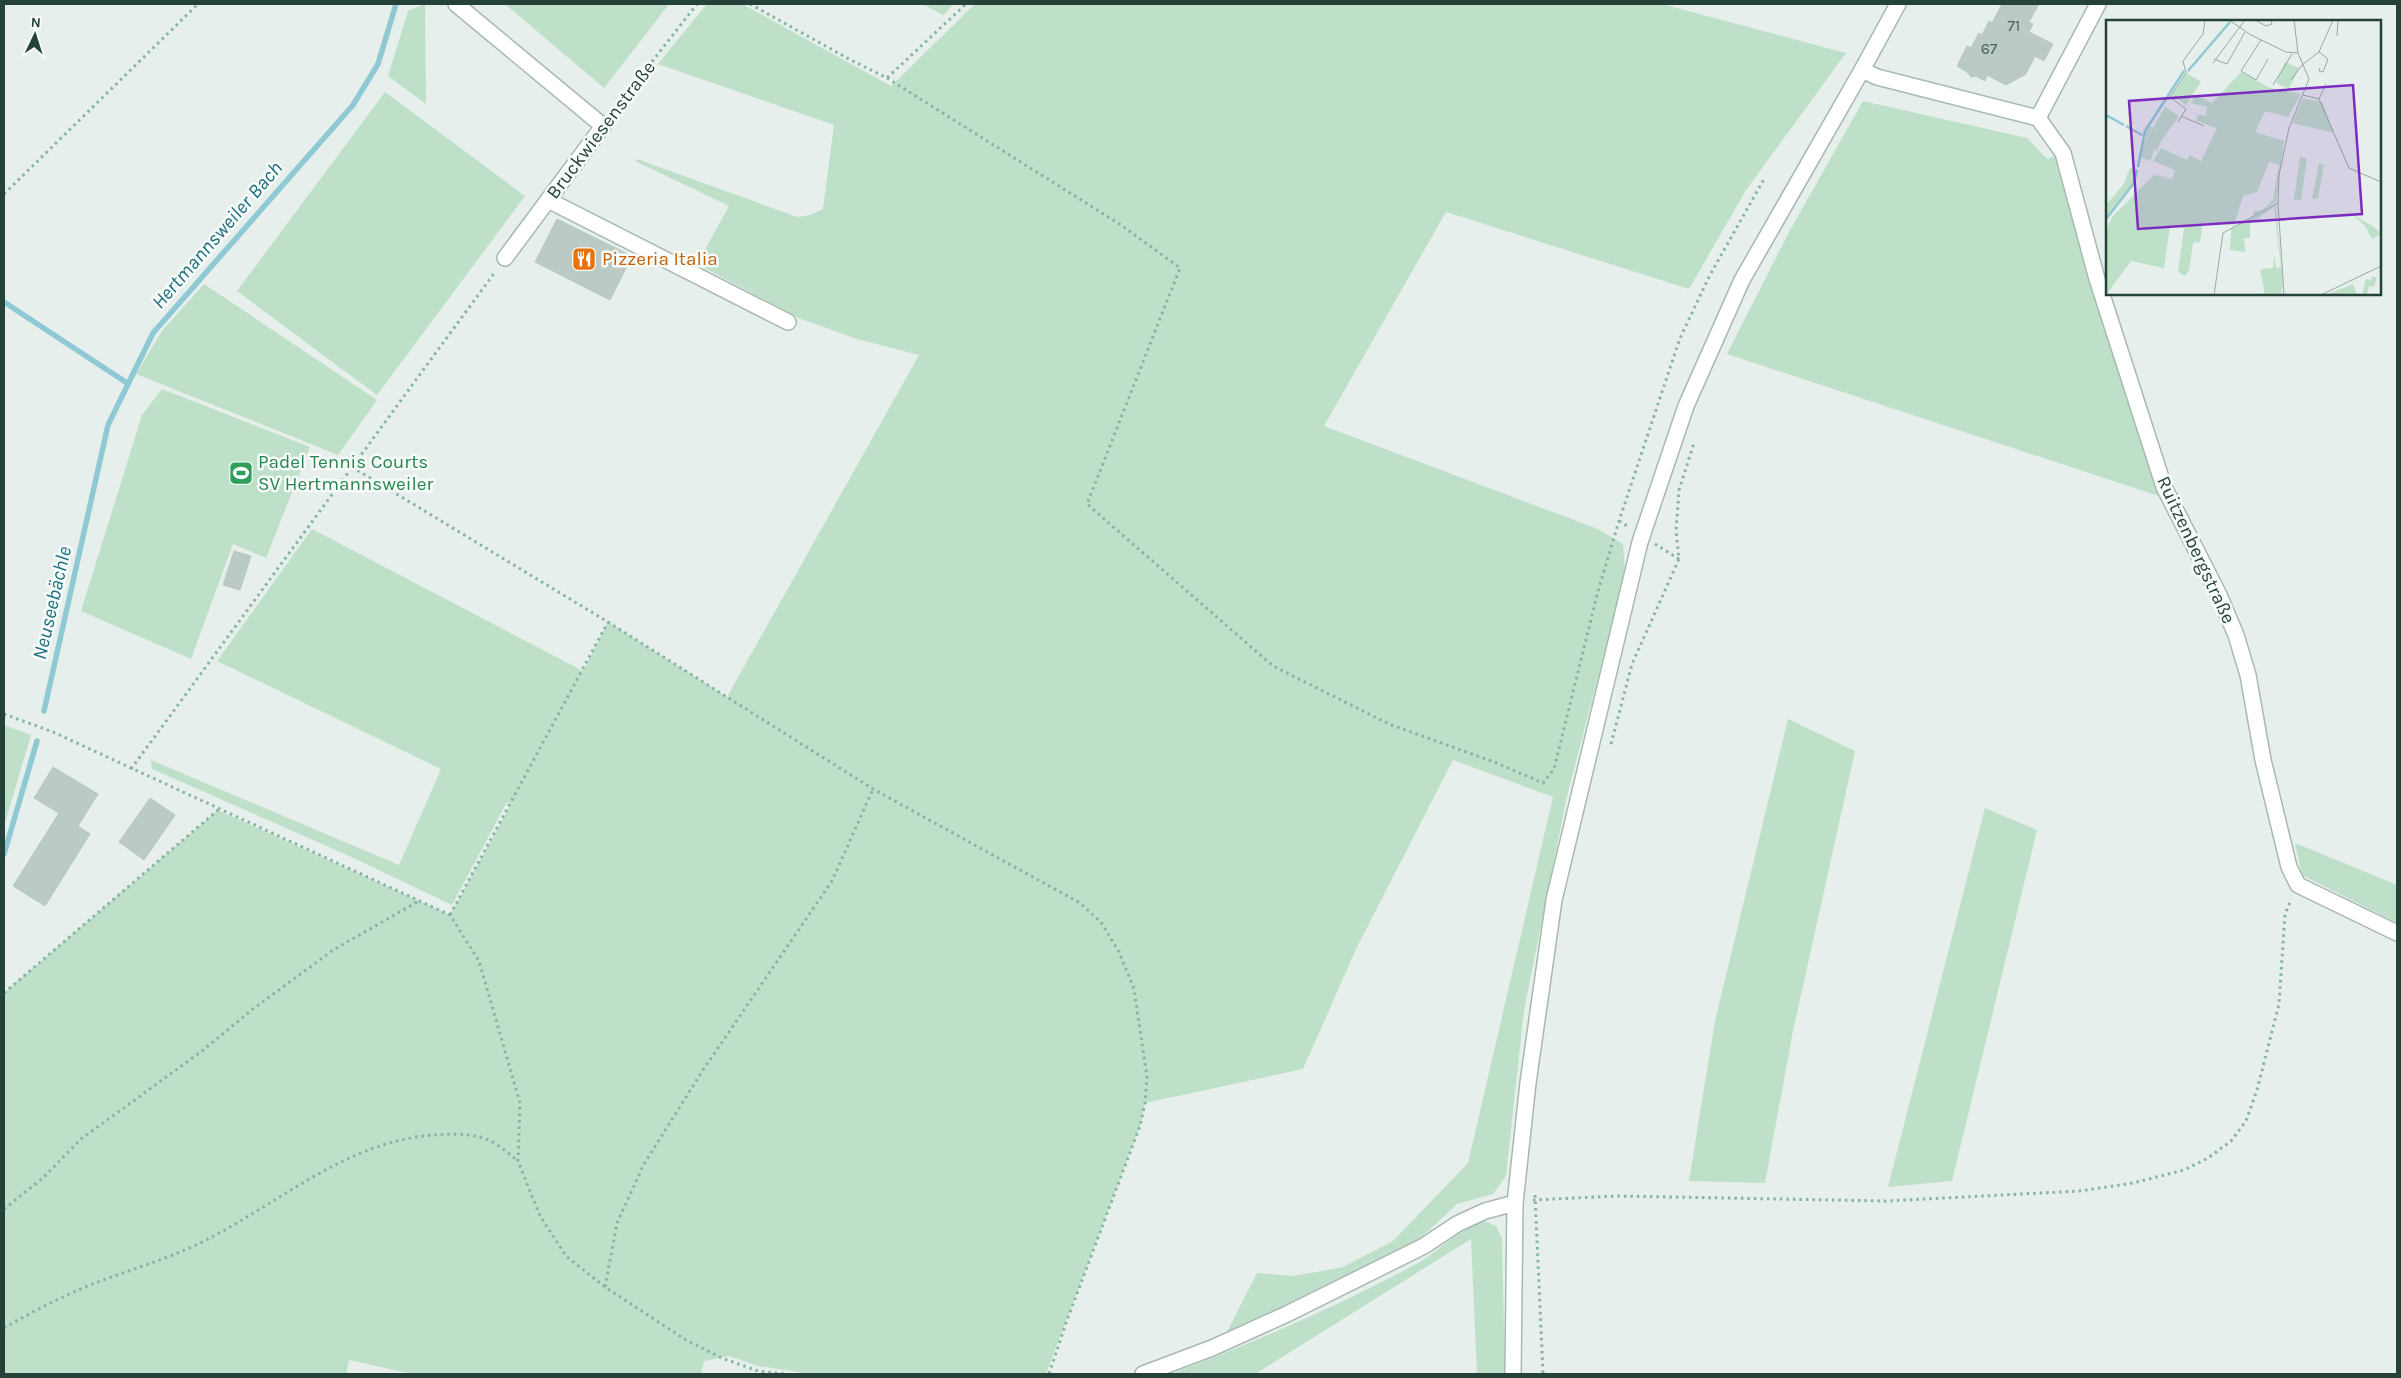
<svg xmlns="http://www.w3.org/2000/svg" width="2401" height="1378" viewBox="0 0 2401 1378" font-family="Karla,sans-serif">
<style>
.green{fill:#bfe0c8}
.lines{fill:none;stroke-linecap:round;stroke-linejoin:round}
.stream{stroke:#8ec9d4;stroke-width:5.5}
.building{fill:#bbcac4;stroke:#b8c9c2}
.minor-casing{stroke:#a8b8b2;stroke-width:18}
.path{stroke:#86b3a5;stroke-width:3;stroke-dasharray:2.5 4;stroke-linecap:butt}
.minor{stroke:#fff;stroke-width:15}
.labels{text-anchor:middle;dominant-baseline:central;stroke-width:5;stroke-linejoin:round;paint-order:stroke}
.number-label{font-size:16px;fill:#4a645c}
.street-label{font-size:19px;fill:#24423a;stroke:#f7fbf9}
.food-label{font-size:19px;fill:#c56008;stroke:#f7fbf9;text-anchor:start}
.leisure-label{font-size:19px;fill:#27864d;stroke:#f7fbf9;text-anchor:start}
.water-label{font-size:20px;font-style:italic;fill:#1c6f80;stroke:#f7fbf9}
.inset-river{fill:none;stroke:#8ec9d4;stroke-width:2.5}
.inset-road{fill:none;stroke:#98aaa4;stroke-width:1}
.view{fill:#7b2cbf;fill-opacity:0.15;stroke:#7b2cbf;stroke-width:2.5}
.inset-edge{fill:none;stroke:#24423a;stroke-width:2.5}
</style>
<rect width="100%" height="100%" fill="#e6efeb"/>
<!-- green -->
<g class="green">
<path d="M425 4 426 104 388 76 408 11Z"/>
<path d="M505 4H669L604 88Z"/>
<path d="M707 4H742L891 86 975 4H1662L1846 53 1746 190 1689 289 1446 212 1324 426 1598 529 1623 544 1625 574 1567 796 1524 1010 1506 1176 1493 1194 1457 1204 1412 1246 1225 1336 1257 1273 1294 1276 1343 1267 1393 1241 1468 1163 1553 797 1453 760 1357 947 1303 1069 1145 1103 1140 1126 1046 1374H812L758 1366 729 1356 704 1361 701 1374H413L349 1360 346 1374H4V993L218 810 450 915 511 804 507 802 452 905 347 855 152 769 151 760 399 865 441 769 217 661 312 529 583 671 608 622 727 697 919 355 857 339 801 319 697 264 729 206 635 161 637 159 797 217 810 215 823 209 834 125 658 64Z"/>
<path d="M923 4H954L943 15Z"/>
<path d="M385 92 525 196 377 395 237 291Z"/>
<path d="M1863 101 2027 138 2047 159 2063 153 2171 500 1727 354 1789 232Z"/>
<path d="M204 284 377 400 338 455 136 374 162 331Z"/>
<path d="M162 389 310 447 266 558 233 544 191 659 81 611 142 415Z"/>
<path d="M1788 719 1855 751 1793 1031 1765 1183 1689 1181 1715 1021Z"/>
<path d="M4 725 31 735 4 826Z"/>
<path d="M1985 808 2037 830 1952 1181 1888 1187Z"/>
<path d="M2295 843 2397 885V923L2302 875Z"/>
<path d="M1485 1221 1496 1226 1502 1238 1505 1374H1477L1471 1239 1255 1374H1171C1255 1342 1339 1306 1418 1263 1441 1250 1458 1229 1485 1221Z"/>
</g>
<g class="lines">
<!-- stream -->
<g class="stream">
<path d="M4 302 127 383"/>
<path d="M44 711 108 425 153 333 353 105 378 64 396 4"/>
<path d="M4 854 37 741"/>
</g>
</g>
<!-- building -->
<g class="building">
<path d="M2002 4H2039L2029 22 2033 24 2029 32 2053 44 2044 61 2035 56 2026 74 2006 85 1987 75 1985 81 1976 76 1971 77 1967 72 1957 66 1967 46 1971 48 1979 33 1982 35 1989 21 1992 23Z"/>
<path d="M557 219 632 256 610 300 535 262Z"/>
<path d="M234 551 251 556 240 590 223 585Z"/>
<path d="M53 767 98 794 78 826 90 834 45 906 13 886 59 813 34 798Z"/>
<path d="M150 798 175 815 144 860 119 842Z"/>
</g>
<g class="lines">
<!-- minor casing -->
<g class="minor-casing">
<g id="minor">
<path d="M456 4 603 126 505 258"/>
<path d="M1862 70 1877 77 2038 118"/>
<path d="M2038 118 2063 153 2097 279 2164 487 2219 595 2236 635 2248 675 2263 760 2289 867 2298 885 2397 933"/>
<path d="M2038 118 2098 4"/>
<path d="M548 200 788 322"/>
<path d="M1143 1374 1212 1348 1287 1314 1424 1246 1457 1224 1485 1211 1515 1203"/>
<path d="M1513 1374 1515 1203 1528 1083 1554 900 1640 542 1686 406 1742 280 1862 70 1898 4"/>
</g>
</g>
<!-- path -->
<g class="path">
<path d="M750 4 849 59 887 78 966 4"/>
<path d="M887 78 1121 225 1180 268 1087 504 1273 666 1389 724 1494 762 1543 783 1554 769 1598 591 1619 521 1680 338 1710 275 1764 179"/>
<path d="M612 113 697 4"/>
<path d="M4 194 198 4"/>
<path d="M352 467 608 622 873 789 1080 903 1101 922 1119 952 1134 989 1147 1077 1145 1103 1140 1126 1066 1323 1049 1374"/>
<path d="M1619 521 1629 527"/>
<path d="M1655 544 1679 559"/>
<path d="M4 714 53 732 450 915 479 961 520 1103 518 1161 540 1216 566 1256 605 1287 686 1340 722 1358 758 1371 785 1374"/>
<path d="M1611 744 1632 664 1679 559 1676 531 1679 490 1694 443"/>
<path d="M131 769 495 272"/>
<path d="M450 915 608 622"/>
<path d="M4 993 218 810"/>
<path d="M1535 1195 1543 1374"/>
<path d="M1533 1200 1617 1196 1886 1201 2080 1191 2133 1183 2184 1170 2208 1158 2231 1141 2246 1121 2257 1090 2279 1004 2285 914 2291 900"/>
<path d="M4 1209 43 1178 81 1139 202 1051 253 1009 333 950 419 901"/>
<path d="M605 1287 617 1223 644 1164 703 1070 832 881 873 789"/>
<path d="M4 1328C30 1313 57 1299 85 1287 125 1271 167 1260 206 1240 281 1202 347 1141 434 1135 450 1134 468 1133 483 1138 496 1142 508 1153 518 1161"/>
</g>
<!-- minor -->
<use href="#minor" class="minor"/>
</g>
<!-- icons -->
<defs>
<g id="restaurant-square" transform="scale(1.25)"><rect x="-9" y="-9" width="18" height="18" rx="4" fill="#e8710a" stroke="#f7fbf9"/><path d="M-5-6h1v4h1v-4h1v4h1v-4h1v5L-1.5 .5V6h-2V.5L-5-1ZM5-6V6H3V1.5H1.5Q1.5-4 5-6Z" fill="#fff"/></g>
<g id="stadium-square" transform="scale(1.25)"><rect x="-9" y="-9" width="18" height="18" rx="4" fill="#2e9e5b" stroke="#f7fbf9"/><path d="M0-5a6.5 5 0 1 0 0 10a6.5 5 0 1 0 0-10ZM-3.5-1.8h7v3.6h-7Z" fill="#fff"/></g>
</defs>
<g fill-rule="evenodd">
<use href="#restaurant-square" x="584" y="259"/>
<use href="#stadium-square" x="241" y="473"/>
</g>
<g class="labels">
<!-- number labels -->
<g class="number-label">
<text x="2014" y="25">71</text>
<text x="1989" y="48">67</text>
</g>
<!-- street labels -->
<g class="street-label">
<text transform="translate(601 130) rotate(-53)">Bruckwiesenstraße</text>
<text transform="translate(2196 550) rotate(65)">Ruitzenbergstraße</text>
</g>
<!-- food labels -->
<g class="food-label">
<text x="602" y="259">Pizzeria Italia</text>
</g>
<!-- leisure labels -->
<g class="leisure-label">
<text x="258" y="462">Padel Tennis Courts<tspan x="258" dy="22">SV Hertmannsweiler</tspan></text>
</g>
<!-- water labels -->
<g class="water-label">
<text transform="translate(217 235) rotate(-49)">Hertmannsweiler Bach</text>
<text transform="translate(52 603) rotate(-77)">Neuseebächle</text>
</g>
</g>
<!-- overview -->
<g transform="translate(2106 20)">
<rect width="275" height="275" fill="#e6efeb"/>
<path d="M179 42 193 48 183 69 170 63ZM135 52 164 68 195 74 182 97 159 91 149 112 178 121 170 182 146 197 148 191 156 190 167 180 173 145 163 142 151 172 137 176 128 205 97 203 94 222 87 223 83 251 79 256 72 252 78 208 64 206 58 248 25 241 0 275V211L6 197 48 155 71 163 42 152 66 159 69 150 47 141 55 128 81 140 84 135 95 141 111 108 90 101 92 95 83 92 100 96 101 87 85 83 90 75 106 83ZM81 53 95 62 80 85 66 75ZM197 78 216 82 228 113 186 103ZM59 87 73 96 55 121 51 131 48 130 45 141 34 137 40 116 38 115 44 106 54 112 47 107ZM194 136 201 139 195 180H188ZM213 143 218 145 212 178 206 179ZM24 148 31 149 27 164 0 197V185L17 165ZM170 185 177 263 175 275H159L154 249 167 248 168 235 170 248 175 247 168 187 144 204V218H138L139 232 124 230 125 209ZM247 195 268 207 275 214 266 219 259 206ZM266 256 271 258 268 267 263 266 261 275H256L260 259 265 260ZM247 264 251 275H222V274Z" fill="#bfe0c8"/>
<path class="inset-river" d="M82 51 124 2M0 95 18 105M20 106 36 115M32 147 39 111 78 51M0 199 28 163 31 150"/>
<path class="inset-road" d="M123 0 145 15 180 32 192 33M149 0 160 6 166 4 165 0M231 16 232 0M155 20 135 51 150 60 162 39M213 32 222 39 217 52 213 51 214 48M108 39 121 44 139 12M107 43 139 0M185 60 196 45 213 32 227 0M167 65 186 34M197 75 213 79M213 79 243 148 275 162M213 79 220 64M75 96 98 106M72 102 80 89 64 77 80 53 77 41 97 14 99 0M108 275 117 213 172 183M178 275 172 183 173 155 183 108 203 59 192 33 188 0M215 275 275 246"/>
<path class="view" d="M247 65 256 194 32 209 23 81Z"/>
<rect width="275" height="275" class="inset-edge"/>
</g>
<!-- border -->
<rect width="2401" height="1378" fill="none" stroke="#24423a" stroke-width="10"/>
<!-- north arrow -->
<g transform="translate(35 35) rotate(4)" stroke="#f7fbf9" stroke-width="4" paint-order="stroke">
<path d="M0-4L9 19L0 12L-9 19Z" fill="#24423a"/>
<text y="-8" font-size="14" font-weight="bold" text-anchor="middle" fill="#24423a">N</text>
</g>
</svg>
